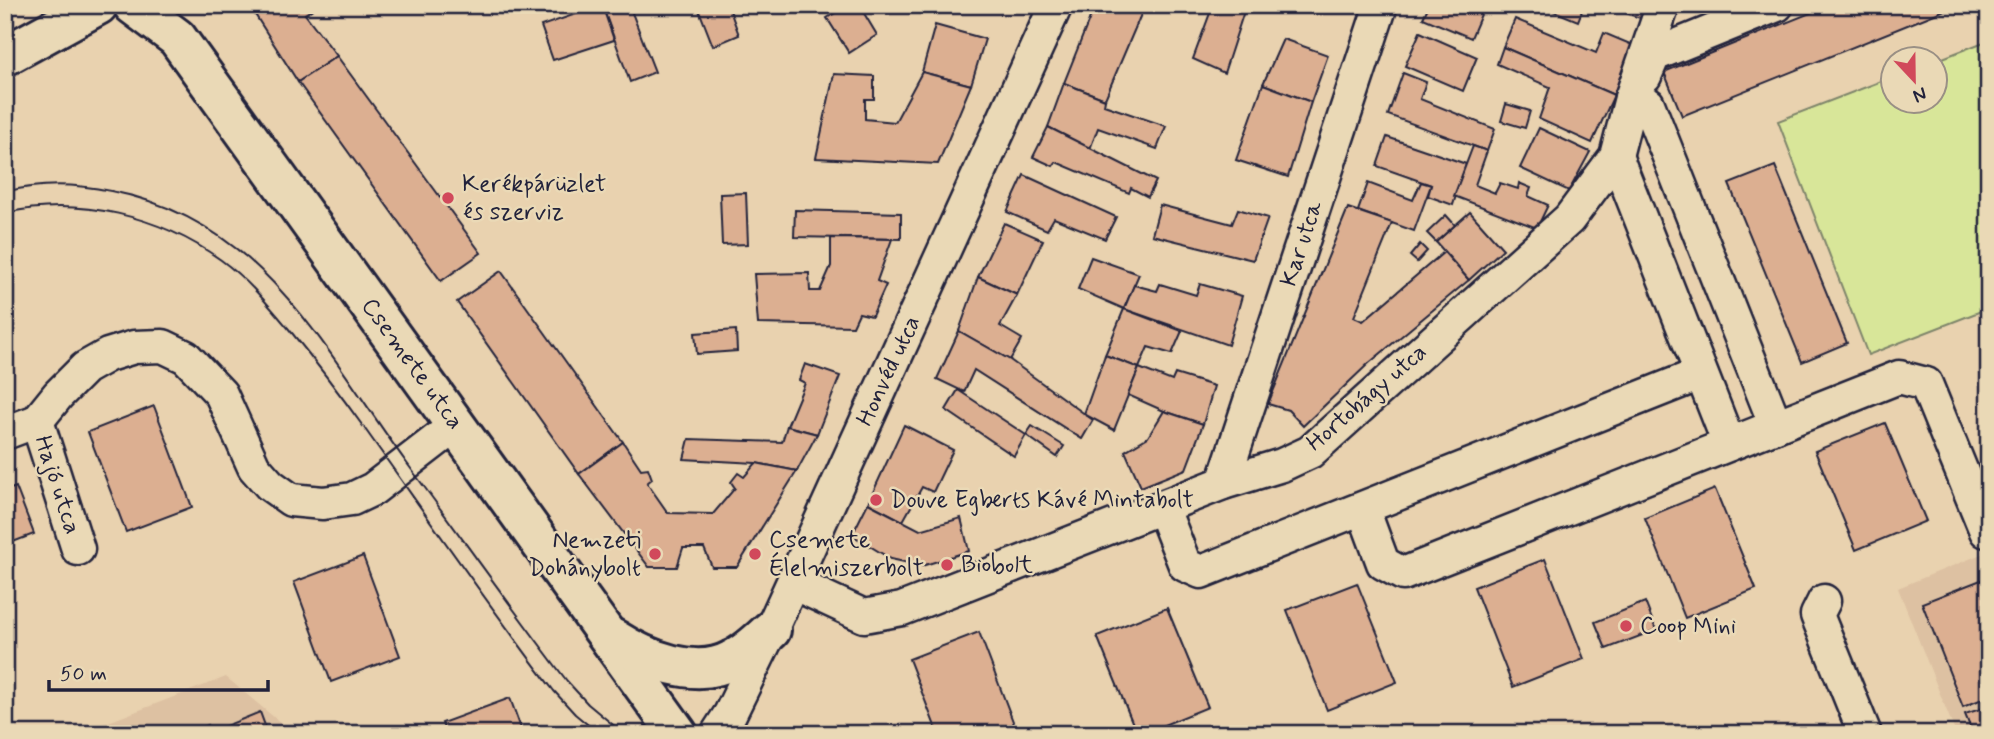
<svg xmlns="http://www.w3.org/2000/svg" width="1994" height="739" viewBox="0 0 1994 739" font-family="Mynerve,sans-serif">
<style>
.built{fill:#ddc1a2}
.green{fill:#d8e699;stroke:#7d846a;stroke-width:2}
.building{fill:#dcaf91;stroke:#22223b;stroke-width:2}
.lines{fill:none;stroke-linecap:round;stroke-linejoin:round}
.street-casing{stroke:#22223b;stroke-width:37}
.secondary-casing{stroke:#22223b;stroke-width:44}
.street{stroke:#ead9b6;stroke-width:32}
.secondary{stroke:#ead9b6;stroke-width:38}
.tram{stroke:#22223b;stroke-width:2}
.poi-dot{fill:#d1495b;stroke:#ead9b6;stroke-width:2.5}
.labels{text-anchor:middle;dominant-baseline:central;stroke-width:5;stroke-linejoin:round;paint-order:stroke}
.poi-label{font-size:24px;fill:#22223b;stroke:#ead9b6;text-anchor:start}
.street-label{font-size:24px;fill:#22223b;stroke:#ead9b6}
</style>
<rect width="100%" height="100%" fill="#e9d2af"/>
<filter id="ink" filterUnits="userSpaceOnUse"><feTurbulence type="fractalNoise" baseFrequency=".0143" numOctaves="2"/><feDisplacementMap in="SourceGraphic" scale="14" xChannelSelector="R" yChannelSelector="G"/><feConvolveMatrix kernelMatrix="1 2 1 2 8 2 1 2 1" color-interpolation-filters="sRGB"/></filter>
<g filter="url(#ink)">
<!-- built -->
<g class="built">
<path d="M1989 551V734H1956L1898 588Z"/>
<path d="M226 677 294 734H77Z"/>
</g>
<!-- green -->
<path class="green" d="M1989 40V308L1868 355 1778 121 1892 77V102H1934L1935 61Z"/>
<!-- building -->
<g class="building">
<path d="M249 5H319L305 14 337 56 298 82Z"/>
<path d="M602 5H629L655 72 630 82Z"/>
<path d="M602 5 614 40 553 60 541 26Z"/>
<path d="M697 5H728L739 35 713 46Z"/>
<path d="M848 5H859L877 35 849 53 827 18Z"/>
<path d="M1095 5H1145L1105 99 1064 83Z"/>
<path d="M1213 5H1246L1224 73 1193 59Z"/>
<path d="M1429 5H1485L1471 38 1423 18Z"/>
<path d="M1539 5H1574L1583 8 1578 21Z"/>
<path d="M1612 5H1645L1640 18 1611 8Z"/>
<path d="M1830 5H1957L1682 116 1664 72Z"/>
<path d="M1515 19 1596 53 1604 33 1635 46 1614 95 1503 47Z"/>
<path d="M935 25 985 39 971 85 922 72Z"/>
<path d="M1420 32 1477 57 1463 91 1405 66Z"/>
<path d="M1283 39 1328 55 1311 102 1263 84Z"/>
<path d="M1503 47 1614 95 1592 143 1539 119 1550 87 1497 64Z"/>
<path d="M337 56 481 253 441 281 298 82Z"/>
<path d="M922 72 971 85 938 164 816 158 834 74 874 76V99H865V119L895 122Z"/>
<path d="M1403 73 1426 82 1420 99 1495 129 1487 151 1388 115Z"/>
<path d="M1064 83 1105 99 1104 105 1166 126 1157 149 1098 128 1090 149 1048 127Z"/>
<path d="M1263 84 1311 102 1288 177 1236 160Z"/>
<path d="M1506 104 1530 111 1525 128 1501 121Z"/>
<path d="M1048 127 1156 181 1148 197 1131 188 1129 193 1056 162 1053 166 1033 157Z"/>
<path d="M1539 128 1590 152 1569 191 1520 168Z"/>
<path d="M1387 137 1466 164 1453 205 1428 196 1431 185 1377 166Z"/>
<path d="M1473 146 1487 151 1475 185 1495 193 1500 183 1518 189 1519 183 1531 188 1528 196 1548 205 1537 228 1454 196Z"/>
<path d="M1775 166 1847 343 1802 362 1729 184Z"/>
<path d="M1024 175 1116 217 1105 239 1054 218 1047 230 1007 212Z"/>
<path d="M1421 182 1431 185 1414 231 1358 211 1368 183 1413 200Z"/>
<path d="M746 193 748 244 722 245 720 194Z"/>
<path d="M1160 205 1232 224 1238 209 1268 218 1253 260 1152 235Z"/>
<path d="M1348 208 1392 223 1354 317 1363 321 1444 252 1469 280 1368 364 1303 426 1288 410 1268 404Z"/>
<path d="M795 210 901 213V239L794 237Z"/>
<path d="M1470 212 1503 249 1469 280 1436 242Z"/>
<path d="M1446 215 1455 225 1436 242 1427 233Z"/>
<path d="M1004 223 1043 240 1017 295 978 277Z"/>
<path d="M831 238 892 239 877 281 886 285 872 316 859 313 853 326 758 324 754 274 809 273 810 291H820L831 266Z"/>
<path d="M1420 244 1427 251 1417 262 1410 256Z"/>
<path d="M1091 257 1139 274 1124 309 1078 289Z"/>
<path d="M501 271 623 442 579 474 457 302Z"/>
<path d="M978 277 1017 295 1000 326 1022 339 1010 360 959 331Z"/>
<path d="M1160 284 1196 295 1200 284 1242 296 1228 345 1124 309 1134 285 1157 291Z"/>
<path d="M1124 309 1182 331 1172 354 1148 347 1139 368 1105 355Z"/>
<path d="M736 330 737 351 697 354 695 333Z"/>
<path d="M959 331 1010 360 1093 420 1082 439 974 370 964 392 937 379Z"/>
<path d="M1105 355 1139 368 1114 430 1084 414Z"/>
<path d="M805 364 840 376 817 434 787 426 805 383 799 380Z"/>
<path d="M1139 368 1172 381 1175 374 1214 386 1203 424 1164 411 1128 395Z"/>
<path d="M958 390 1026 435 1014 456 946 410Z"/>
<path d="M154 406 192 507 126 532 88 432Z"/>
<path d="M1164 411 1203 424 1186 469 1141 487 1125 451 1148 437Z"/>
<path d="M1885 423 1926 521 1856 550 1815 451Z"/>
<path d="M904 425 953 450 933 492 922 487 903 521 868 503Z"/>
<path d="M787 426 817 434 797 471 756 463 684 459 689 439 782 442Z"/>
<path d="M1032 426 1064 446 1057 457 1026 435Z"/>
<path d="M623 442 641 469 648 468 652 479 647 483 668 513 713 514 735 488 731 482 738 473 744 477 756 463 797 471 737 567H712L704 548H683L677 567H649L579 474Z"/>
<path d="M16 487 34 534 5 545V491Z"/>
<path d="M1715 489 1756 589 1685 618 1645 518Z"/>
<path d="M868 503 920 530 961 518 969 551 922 566 891 559 852 535Z"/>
<path d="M363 556 400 656 331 682 294 582Z"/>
<path d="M1545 559 1584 659 1513 687 1474 587Z"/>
<path d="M1986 578 1989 584V701L1987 697 1963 707 1922 603Z"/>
<path d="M1357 583 1397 682 1327 710 1287 610Z"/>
<path d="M1645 602 1656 630 1606 649 1595 622Z"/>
<path d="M1167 608 1208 707 1142 734H1137L1097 636Z"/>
<path d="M979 632 1017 732 938 734 909 659Z"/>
<path d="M510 698 523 734H446L442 723Z"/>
<path d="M1989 706V734H1973L1965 714Z"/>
<path d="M260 712 268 734H186L208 725 211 732Z"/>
</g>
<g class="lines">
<!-- street casing -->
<g class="street-casing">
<g id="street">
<path d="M1645 76 1654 55 1777 5"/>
<path d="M1631 98 1648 104 1776 426"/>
<path d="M1616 156 1729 444"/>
<path d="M37 421 78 549"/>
<path d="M5 433 37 421 58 395 85 368 108 355 134 347 163 346 186 357 221 394 254 467 270 485 291 500 323 503 352 499 373 489 456 425"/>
<path d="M1223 483 1381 5"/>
<path d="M1163 509 1185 565 1201 572 1700 374"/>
<path d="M1363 509 1383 563 1403 574 1899 377 1926 384 1986 531"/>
<path d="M793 583 864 616 902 609 1223 483 1282 465 1310 452 1569 219 1616 156 1631 98 1663 5"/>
<path d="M1824 601 1817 615 1865 734"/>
<path d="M717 734 730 714 771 630 1056 5"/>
</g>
</g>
<!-- secondary casing -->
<g class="secondary-casing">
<g id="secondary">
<path d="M133 5 177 38 678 734"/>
<path d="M5 56 98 5"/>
<path d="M614 639C645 659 696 680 732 660 747 653 759 641 771 630"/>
</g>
</g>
<!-- street -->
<use href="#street" class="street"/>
<!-- secondary -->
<use href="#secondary" class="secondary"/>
<!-- tram -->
<g class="tram">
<path d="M5 192C39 183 77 184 111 191 263 220 323 348 406 462 460 535 512 609 567 681L588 704 624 734"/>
<path d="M5 213C79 196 160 216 221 260 247 279 267 303 288 328 315 361 340 394 365 429 427 516 488 605 554 691L575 714 599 734"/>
</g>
</g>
</g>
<!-- markers -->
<g class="poi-dot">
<circle cx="448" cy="198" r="7"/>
<circle cx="876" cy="500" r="7"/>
<circle cx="655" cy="554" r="7"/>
<circle cx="755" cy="554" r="7"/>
<circle cx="947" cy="565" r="7"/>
<circle cx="1626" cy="626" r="7"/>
</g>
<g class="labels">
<!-- poi labels -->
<g class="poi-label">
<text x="462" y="184">Kerékpárüzlet<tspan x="462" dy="28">és szerviz</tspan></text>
<text x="890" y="500">Douve Egberts Kávé Mintabolt</text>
<text x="641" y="540" text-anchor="end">Nemzeti<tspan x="641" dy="28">Dohánybolt</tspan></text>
<text x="769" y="540">Csemete<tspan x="769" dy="28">Élelmiszerbolt</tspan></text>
<text x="961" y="565">Biobolt</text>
<text x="1640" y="626">Coop Mini</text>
</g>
<!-- street labels -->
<g class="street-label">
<text transform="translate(1302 244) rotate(-72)">Kar utca</text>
<text transform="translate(412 364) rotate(54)">Csemete utca</text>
<text transform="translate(889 371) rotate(-65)">Honvéd utca</text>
<text transform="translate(1367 398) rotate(-41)">Hortobágy utca</text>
<text transform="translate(57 485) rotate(72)">Hajó utca</text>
</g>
</g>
<!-- margin -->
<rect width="1994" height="739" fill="none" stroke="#ead9b6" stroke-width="28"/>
<rect x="14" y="14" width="1966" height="711" fill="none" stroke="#22223b" stroke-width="2.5" filter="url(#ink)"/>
<!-- north arrow -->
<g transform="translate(1914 80) rotate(158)"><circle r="33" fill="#ead9b6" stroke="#9a9085" stroke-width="2"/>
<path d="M0-5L12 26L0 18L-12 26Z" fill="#d1495b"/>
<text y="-10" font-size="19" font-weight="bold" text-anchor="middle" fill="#22223b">N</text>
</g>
<!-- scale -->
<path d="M49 680v10h219v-10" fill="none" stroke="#22223b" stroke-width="3.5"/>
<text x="60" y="680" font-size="21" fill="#22223b" stroke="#ead9b6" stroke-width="5" paint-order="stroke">50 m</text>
</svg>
